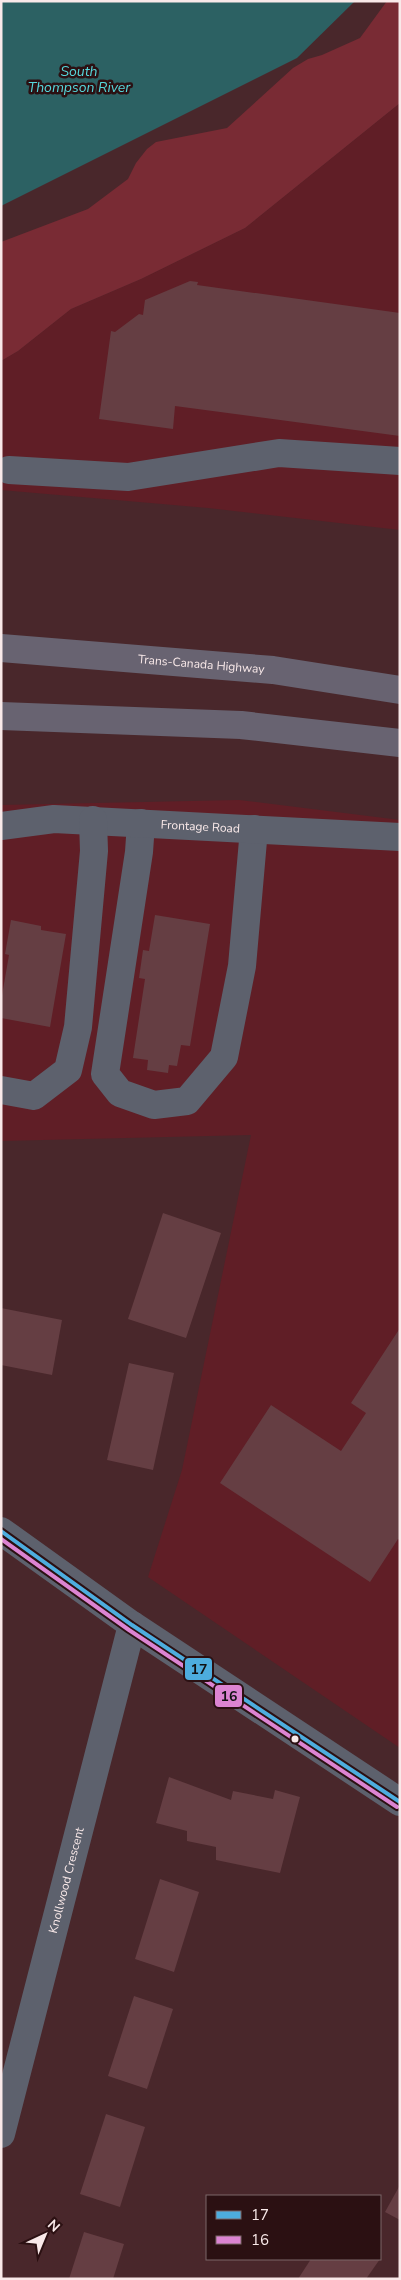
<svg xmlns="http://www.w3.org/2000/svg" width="401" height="2280" viewBox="0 0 401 2280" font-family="'Nunito Sans',sans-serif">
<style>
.built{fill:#601e26}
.green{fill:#792b34}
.water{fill:#2c6163}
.building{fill:#653e43}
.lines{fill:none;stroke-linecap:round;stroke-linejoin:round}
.minor{stroke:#5d616d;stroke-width:28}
.highway{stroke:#686371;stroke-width:28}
.bus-1-casing{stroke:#2b1012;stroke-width:8}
.bus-2-casing{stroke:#2b1012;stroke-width:8}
.bus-1{stroke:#4dadde;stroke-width:4}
.bus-2{stroke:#dc84d2;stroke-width:4}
.bus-dot{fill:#f9e9e9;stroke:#2b1012;stroke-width:2}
.labels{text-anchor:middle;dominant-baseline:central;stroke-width:5;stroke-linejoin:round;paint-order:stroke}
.street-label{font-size:12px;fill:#f9e9e9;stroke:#2b1012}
.water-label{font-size:14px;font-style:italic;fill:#56d7db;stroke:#2b1012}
.line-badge{stroke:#2b1012;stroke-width:2}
.pale-badge-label{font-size:14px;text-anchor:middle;font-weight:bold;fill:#111}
</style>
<rect width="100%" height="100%" fill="#49272b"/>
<!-- built -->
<g class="built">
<path d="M400 103V530L208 508 1 490V361L18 351 71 309 141 279 245 228Z"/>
<path d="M239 800 400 820V1748L148 1577 182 1470 251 1135 1 1141V805Z"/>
</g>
<!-- green -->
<path class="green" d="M387 1H400V103L245 228 141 279 71 309 18 351 1 361V242L88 209 128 179 136 163 147 149 156 142 227 128 293 68 308 59 322 55 360 38Z"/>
<!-- water -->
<path class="water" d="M1 1H355L297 58 1 206Z"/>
<!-- building -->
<g class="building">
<path d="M190 281 198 282 197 285 400 313V436L175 406 173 429 99 419 111 331 115 332 139 314 143 315 145 300Z"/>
<path d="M155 915 210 924 190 1046 181 1045 177 1066 169 1065 168 1073 147 1070 148 1060 133 1058 145 979 139 978 143 950 149 951Z"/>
<path d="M11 920 41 926V930L66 934 50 1027 1 1018V1001L9 955 5 954Z"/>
<path d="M163 1213 221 1233 186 1338 128 1319Z"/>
<path d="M1 1308 62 1320 52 1375 1 1365Z"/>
<path d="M400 1328V1540L398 1539 370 1582 220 1483 271 1405 341 1451 366 1413 351 1403Z"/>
<path d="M129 1363 174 1373 153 1470 107 1460Z"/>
<path d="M169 1777 231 1800 233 1791 273 1799 275 1790 300 1797 280 1873 216 1860V1847L187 1841V1831L156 1823Z"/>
<path d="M160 1879 199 1892 174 1972 135 1959Z"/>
<path d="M134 1996 173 2009 147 2089 108 2076Z"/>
<path d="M106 2114 145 2127 120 2207 80 2194Z"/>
<path d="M400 2185V2220L385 2212Z"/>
<path d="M84 2232 124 2244 113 2279H69Z"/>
<path d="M311 2259H380L366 2279H298Z"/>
</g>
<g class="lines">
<!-- minor -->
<g class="minor">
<path d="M9 470 128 477 279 453 400 461"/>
<path d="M141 823 139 852 105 1074 120 1093 154 1105 187 1101 224 1057 242 966 254 829"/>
<path id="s1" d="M1 826 54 819 400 837"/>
<path d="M1 1090 34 1096 68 1070 78 1027 94 851 93 820"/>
<path d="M1 1531 132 1625 400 1802"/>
<path id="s2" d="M1 2134 132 1625"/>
</g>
<!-- highway -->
<g class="highway">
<path id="s3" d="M1 648 273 670 400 690"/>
<path d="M1 716 241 725 400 743"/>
</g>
<!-- bus-1 casing -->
<g class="bus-1-casing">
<path id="bus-1" d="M1 1531 132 1625 400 1802"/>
</g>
<!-- bus-2 casing -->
<g class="bus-2-casing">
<path id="bus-2" d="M1 1539 129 1630 397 1807"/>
</g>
<!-- bus-1 -->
<use href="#bus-1" class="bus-1"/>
<!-- bus-2 -->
<use href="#bus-2" class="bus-2"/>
</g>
<!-- markers -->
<circle class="bus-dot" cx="295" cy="1739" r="4.5"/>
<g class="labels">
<!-- street labels -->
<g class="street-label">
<text stroke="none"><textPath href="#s3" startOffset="201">Trans-Canada Highway</textPath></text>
<text stroke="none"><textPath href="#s1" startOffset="200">Frontage Road</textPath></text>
<text stroke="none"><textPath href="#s2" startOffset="262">Knollwood Crescent</textPath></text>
</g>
<!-- water labels -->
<g class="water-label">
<text x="79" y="71">South<tspan x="79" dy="16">Thompson River</tspan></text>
</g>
</g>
<g class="line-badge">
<rect x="184" y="1657" width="29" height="24" rx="5" fill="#4dadde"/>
<rect x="214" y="1684" width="29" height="24" rx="5" fill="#dc84d2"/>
</g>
<g class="pale-badge-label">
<text x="199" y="1674">17</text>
<text x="229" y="1701">16</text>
</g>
<!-- border -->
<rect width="401" height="2280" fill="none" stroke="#f9e9e9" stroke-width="5"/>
<!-- legend -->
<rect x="206" y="2195" width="175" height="65" fill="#2b1012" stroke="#7d6768"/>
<rect x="216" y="2211" width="25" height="8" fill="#4dadde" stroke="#7d6768"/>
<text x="251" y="2220" font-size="15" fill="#f9e9e9">17</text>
<rect x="216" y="2236" width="25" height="8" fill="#dc84d2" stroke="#7d6768"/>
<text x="251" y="2245" font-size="15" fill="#f9e9e9">16</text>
<!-- north arrow -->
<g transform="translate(45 2235) rotate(44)" stroke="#2b1012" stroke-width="4" paint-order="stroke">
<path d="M0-4L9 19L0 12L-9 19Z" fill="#f9e9e9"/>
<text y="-8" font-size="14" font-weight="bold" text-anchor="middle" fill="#f9e9e9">N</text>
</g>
</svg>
